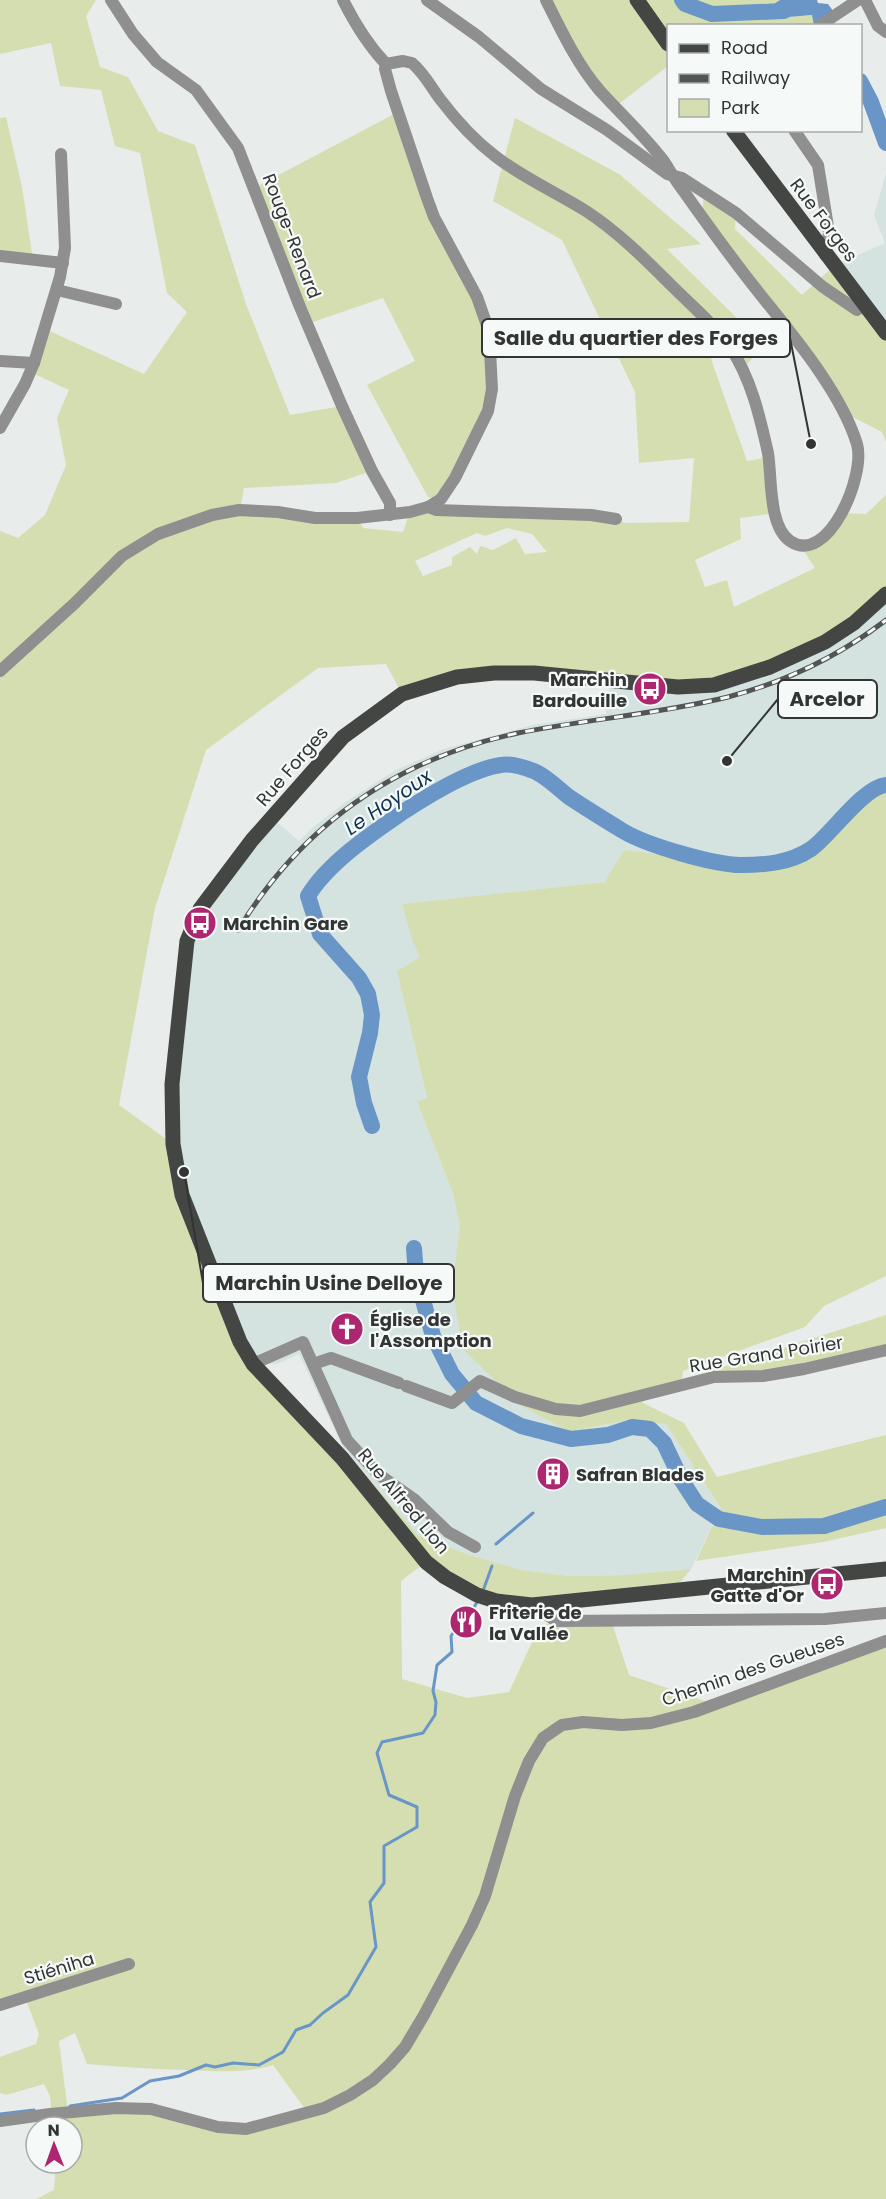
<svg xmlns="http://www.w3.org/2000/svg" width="886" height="2199" viewBox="0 0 886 2199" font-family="Poppins,sans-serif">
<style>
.built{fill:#d4e2e0}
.green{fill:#d5deb1;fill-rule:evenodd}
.water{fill:#6996c7}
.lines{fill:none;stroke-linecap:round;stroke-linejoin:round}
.stream{stroke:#6996c7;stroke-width:3}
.river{stroke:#6996c7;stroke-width:16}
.minor{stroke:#8e8f8e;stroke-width:12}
.major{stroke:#444644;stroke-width:15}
.rail-casing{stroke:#535554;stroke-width:5}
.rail{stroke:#f5faf9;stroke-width:3;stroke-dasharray:9;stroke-linecap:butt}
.labels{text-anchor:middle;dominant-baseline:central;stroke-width:4.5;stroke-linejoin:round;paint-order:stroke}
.street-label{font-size:18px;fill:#333534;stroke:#f5faf9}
.poi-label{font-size:18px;font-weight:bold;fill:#333534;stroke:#f5faf9;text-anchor:start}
.water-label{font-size:20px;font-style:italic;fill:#0e3051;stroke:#f5faf9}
.leader{fill:none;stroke:#333534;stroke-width:2}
.callout-dot{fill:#333534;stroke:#f5faf9;stroke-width:2}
.callout{fill:#f5faf9;stroke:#333534;stroke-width:2}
.callout-label{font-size:20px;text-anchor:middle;font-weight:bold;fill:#333534}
</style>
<rect width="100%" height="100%" fill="#e8eceb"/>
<!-- built -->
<g class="built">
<path d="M886 173V330L834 266 885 243 874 215Z"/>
<path d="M886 594V785H881L863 798 839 819 812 849 784 862 739 865 698 858 605 882 402 904 421 957 397 971 427 1099 417 1102 453 1193 460 1226 570 1432 627 1420 666 1424 721 1508 691 1569 626 1575 569 1576 522 1570 469 1555 418 1535 343 1447 299 1354 277 1364H253L182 1195 173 1144 187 941 200 909 272 818 299 841 312 828 347 801 396 770 444 749 533 725 606 714 610 681Z"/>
</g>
<!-- green -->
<g class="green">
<path d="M0 0H96L86 16 100 67 128 77 158 131 195 145 246 304 290 415 342 406 372 471 336 483 244 488 240 510 357 518 363 528 403 532 410 512 616 519 625 523 689 522 694 458 639 463 635 392 562 240 493 201 515 118 619 174 701 244 667 249 764 345 742 370 731 348 711 359 747 461 769 457 776 513 740 518 741 539 695 560 705 587 727 580 734 607 815 568 800 545 810 544 841 513 866 514 886 495V594L854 623 714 685 494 673 402 694 386 664 318 668 206 750 155 908 119 1105 173 1144 182 1195 253 1364 342 1447 418 1535 469 1555 522 1570 569 1576 626 1575 691 1569 674 1590 496 1601 426 1562 401 1581 402 1679 467 1698 509 1692 539 1627 556 1621 611 1620 629 1675 714 1704 886 1641V2199H36L54 2190 56 2163H72V2127H53L50 2096 44 2084 6 2095 0 2093V2057L36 2044 39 2034 25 1997 0 2005V531L18 538 45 515 66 465 57 418 69 390 30 372 45 329 144 374 187 312 167 293 140 153 115 146 101 90 60 86 51 43 0 54ZM507 528 532 534 547 552 525 554 516 538 493 550 480 546 477 554 470 547 452 557V565L423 576 415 561 477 533 485 536ZM75 2033 87 2064C119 2067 152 2069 185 2070 214 2071 245 2074 273 2065L308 2113 246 2129 116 2108 68 2112 59 2041Z"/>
<path d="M547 0H780L764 10 776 18 813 15 814 25 668 26V66L615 107 599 89Z"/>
<path d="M398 112 427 198 489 331 492 389 441 499 428 497 367 385 415 361 383 298 307 324 254 188Z"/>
<path d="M6 117 22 187 33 260 0 256V118Z"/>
<path d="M704 192 736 213 735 229 802 295 834 266 886 330V442L882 432 843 412 702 216Z"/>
<path d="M881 785H886V1276L824 1306 805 1327 683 1371 682 1380 886 1315V1350L851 1359 714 1377 641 1396 643 1403 684 1423 717 1477 886 1435V1528L823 1542 696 1561 721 1508 666 1424 627 1420 570 1432 520 1405 463 1349 452 1287 460 1226 453 1193 417 1102 427 1098 397 971 420 957 413 942 402 904 605 882 624 850 739 865 784 862 812 848 839 819Z"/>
</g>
<!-- water -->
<path class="water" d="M780 0H817L818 3 828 4 836 15 814 25 812 15 776 18 763 11Z"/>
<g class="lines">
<!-- stream -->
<g class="stream">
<path d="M496 1544 533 1513"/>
<path d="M484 1588 492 1566"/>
<path d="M470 1615 477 1602"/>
<path d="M70 2106 122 2098 150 2081 179 2076 206 2065 215 2067 233 2063 259 2065 283 2052 296 2030 310 2025 323 2013 348 1995 376 1947 370 1902 384 1883V1846L417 1827V1807L389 1795 377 1753 382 1742 423 1733 435 1715 436 1702 433 1691 437 1665 452 1652 451 1636 457 1627"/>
<path d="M0 2114 34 2110"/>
</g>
<!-- river -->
<g class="river">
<path d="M682 0 685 4 712 14 784 11"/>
<path d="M860 81 871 102 886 143"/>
<path d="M372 1126 364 1103 359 1077 370 1033 372 1015 368 994 359 978 320 934 308 896C328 863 371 834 403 812 429 795 471 769 501 765 511 763 527 768 536 772 548 778 559 789 569 797 587 809 605 820 623 831 646 845 714 865 741 865 765 865 790 863 811 849 830 836 862 788 886 785"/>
<path d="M414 1248 416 1275 433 1336 452 1374 476 1403 521 1426 571 1439 608 1435 632 1427 650 1429 664 1443 682 1481 697 1504 719 1519 762 1527 824 1526 886 1507"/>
</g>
<!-- minor -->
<g class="minor">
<path d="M111 0 133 34 157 62 196 90 238 148 300 307 342 406 372 471 390 503V515"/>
<path d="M343 0C355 24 368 45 386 64"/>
<path d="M427 0 479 37 541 89 607 130 667 174 682 178 736 213 823 287 857 310 865 305"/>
<path d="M865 0 878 26 886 32"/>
<path d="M819 26 858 0"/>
<path d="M386 64 403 61 412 63C424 73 431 87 440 99 456 120 474 140 495 156 523 178 556 192 586 211 618 232 644 258 671 285 691 305 714 324 730 347 751 378 760 417 768 453 772 476 768 526 790 541 828 567 866 475 857 444 841 391 790 332 756 289 728 254 703 218 677 182 672 175 668 167 663 160 644 135 621 114 600 91 577 64 562 32 546 0"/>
<path d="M794 130 818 165 829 233 825 255"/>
<path d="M0 256 63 263"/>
<path d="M57 290 116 304"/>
<path d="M0 361 34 363"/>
<path d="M0 428 25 384 34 363 60 277 65 248 61 154"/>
<path d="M428 507 436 510 591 515 616 519"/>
<path d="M0 671 75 603 122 556 158 534 212 515 239 510 278 512 315 518H357L410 512 428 507 441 499 455 478 488 411 492 389 489 331 477 297 434 217 427 198 391 91 385 69 386 64"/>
<path d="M253 1364 303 1342 347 1440 378 1474 415 1500 448 1532 475 1547"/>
<path d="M313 1364 331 1358 399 1383"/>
<path d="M406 1386 452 1403 480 1381 515 1397 556 1409 580 1411 714 1377 763 1376 804 1369 886 1350"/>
<path d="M532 1605 556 1621 825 1619 886 1613"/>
<path d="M0 2005 129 1964"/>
<path d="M0 2121 50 2114 116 2108 151 2109 218 2127 246 2129 324 2108 350 2095 373 2080 390 2064 405 2047 424 2015 472 1925 485 1896 515 1796 529 1761 543 1738 562 1725 583 1722 622 1725 651 1723 694 1712 886 1641"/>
</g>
<!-- major -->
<g class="major">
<path d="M637 0 668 44"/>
<path d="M733 130 886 333"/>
<path d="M886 594 854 623 825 642 770 667 714 685 678 687 534 673H494L457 677 402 694 343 737 252 840 200 909 187 941 172 1084 173 1144 182 1195 240 1342 253 1364 342 1458 426 1562 445 1577 477 1595 496 1601 532 1605 886 1569"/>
</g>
<!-- rail casing -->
<g class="rail-casing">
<path id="rail" d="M238 930C303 824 396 759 518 733 588 719 659 714 728 697 785 682 839 656 886 620"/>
</g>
<!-- rail -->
<use href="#rail" class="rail"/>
</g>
<!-- icons -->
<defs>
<g id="bus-disc" transform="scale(1.725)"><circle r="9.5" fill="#ac2770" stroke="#f5faf9"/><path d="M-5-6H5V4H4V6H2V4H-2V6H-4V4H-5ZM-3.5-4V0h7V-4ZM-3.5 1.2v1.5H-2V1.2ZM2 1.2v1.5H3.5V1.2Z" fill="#fff"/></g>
<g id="church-disc" transform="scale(1.725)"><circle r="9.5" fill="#ac2770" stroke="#f5faf9"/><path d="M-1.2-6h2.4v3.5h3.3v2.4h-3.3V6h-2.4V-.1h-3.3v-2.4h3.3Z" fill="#fff"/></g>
<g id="building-disc" transform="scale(1.725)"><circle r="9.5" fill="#ac2770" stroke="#f5faf9"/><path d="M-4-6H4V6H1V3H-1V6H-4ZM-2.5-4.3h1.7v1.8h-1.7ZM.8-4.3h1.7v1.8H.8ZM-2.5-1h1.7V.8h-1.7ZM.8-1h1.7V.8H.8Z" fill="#fff"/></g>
<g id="restaurant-disc" transform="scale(1.725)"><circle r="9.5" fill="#ac2770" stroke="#f5faf9"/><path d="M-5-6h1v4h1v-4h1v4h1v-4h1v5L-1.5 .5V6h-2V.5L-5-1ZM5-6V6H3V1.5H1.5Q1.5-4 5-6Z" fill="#fff"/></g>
</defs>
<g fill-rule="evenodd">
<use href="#bus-disc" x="650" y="689"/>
<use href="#bus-disc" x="200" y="923"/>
<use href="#church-disc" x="347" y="1329"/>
<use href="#building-disc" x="553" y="1474"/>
<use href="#bus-disc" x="827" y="1584"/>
<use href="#restaurant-disc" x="466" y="1622"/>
</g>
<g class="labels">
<!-- street labels -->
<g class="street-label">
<text transform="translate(824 220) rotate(53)">Rue Forges</text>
<text transform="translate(292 236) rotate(69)">Rouge-Renard</text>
<text transform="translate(292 766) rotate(-49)">Rue Forges</text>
<text transform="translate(766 1354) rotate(-9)">Rue Grand Poirier</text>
<text transform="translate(404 1501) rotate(50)">Rue Alfred Lion</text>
<text transform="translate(753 1669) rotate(-19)">Chemin des Gueuses</text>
<text transform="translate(59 1968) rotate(-17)">Stiéniha</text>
</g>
<!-- poi labels -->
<g class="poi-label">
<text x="627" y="679" text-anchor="end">Marchin<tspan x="627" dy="21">Bardouille</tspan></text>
<text x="223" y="923">Marchin Gare</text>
<text x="370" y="1319">Église de<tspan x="370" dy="21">l'Assomption</tspan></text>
<text x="576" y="1474">Safran Blades</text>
<text x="804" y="1574" text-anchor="end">Marchin<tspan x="804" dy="21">Gatte d'Or</tspan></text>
<text x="489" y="1612">Friterie de<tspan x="489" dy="21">la Vallée</tspan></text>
</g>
<!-- water labels -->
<g class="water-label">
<text transform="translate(388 802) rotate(-34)">Le Hoyoux</text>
</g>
</g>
<!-- callouts -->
<path class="leader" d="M811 444L790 338M727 761L778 699M184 1172L203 1283"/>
<g class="callout-dot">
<circle cx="811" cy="444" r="6"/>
<circle cx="727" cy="761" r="6"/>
<circle cx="184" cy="1172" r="6"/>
</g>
<g class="callout">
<rect x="482" y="319" width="308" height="38" rx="6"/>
<rect x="778" y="680" width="99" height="38" rx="6"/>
<rect x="203" y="1264" width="251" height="38" rx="6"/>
</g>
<g class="callout-label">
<text x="636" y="345">Salle du quartier des Forges</text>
<text x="827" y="706">Arcelor</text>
<text x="329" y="1290">Marchin Usine Delloye</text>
</g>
<!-- legend -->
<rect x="667" y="24" width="195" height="108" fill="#f5faf9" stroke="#a7abaa" stroke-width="1.5"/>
<rect x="679" y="44" width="30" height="9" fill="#444644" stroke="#a7abaa" stroke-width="1.5"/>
<text x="721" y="54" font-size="18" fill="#333534">Road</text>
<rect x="679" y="74" width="30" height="9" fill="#535554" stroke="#a7abaa" stroke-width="1.5"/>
<text x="721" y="84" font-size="18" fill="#333534">Railway</text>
<rect x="679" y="99" width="30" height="18" fill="#d5deb1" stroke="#a7abaa" stroke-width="1.5"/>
<text x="721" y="114" font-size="18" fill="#333534">Park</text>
<!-- north arrow -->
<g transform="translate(54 2145) rotate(359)"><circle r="28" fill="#f5faf9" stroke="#a7abaa" stroke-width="1.5"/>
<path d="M0-4.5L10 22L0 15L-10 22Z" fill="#ac2770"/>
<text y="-9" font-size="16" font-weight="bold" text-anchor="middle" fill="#333534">N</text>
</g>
</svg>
